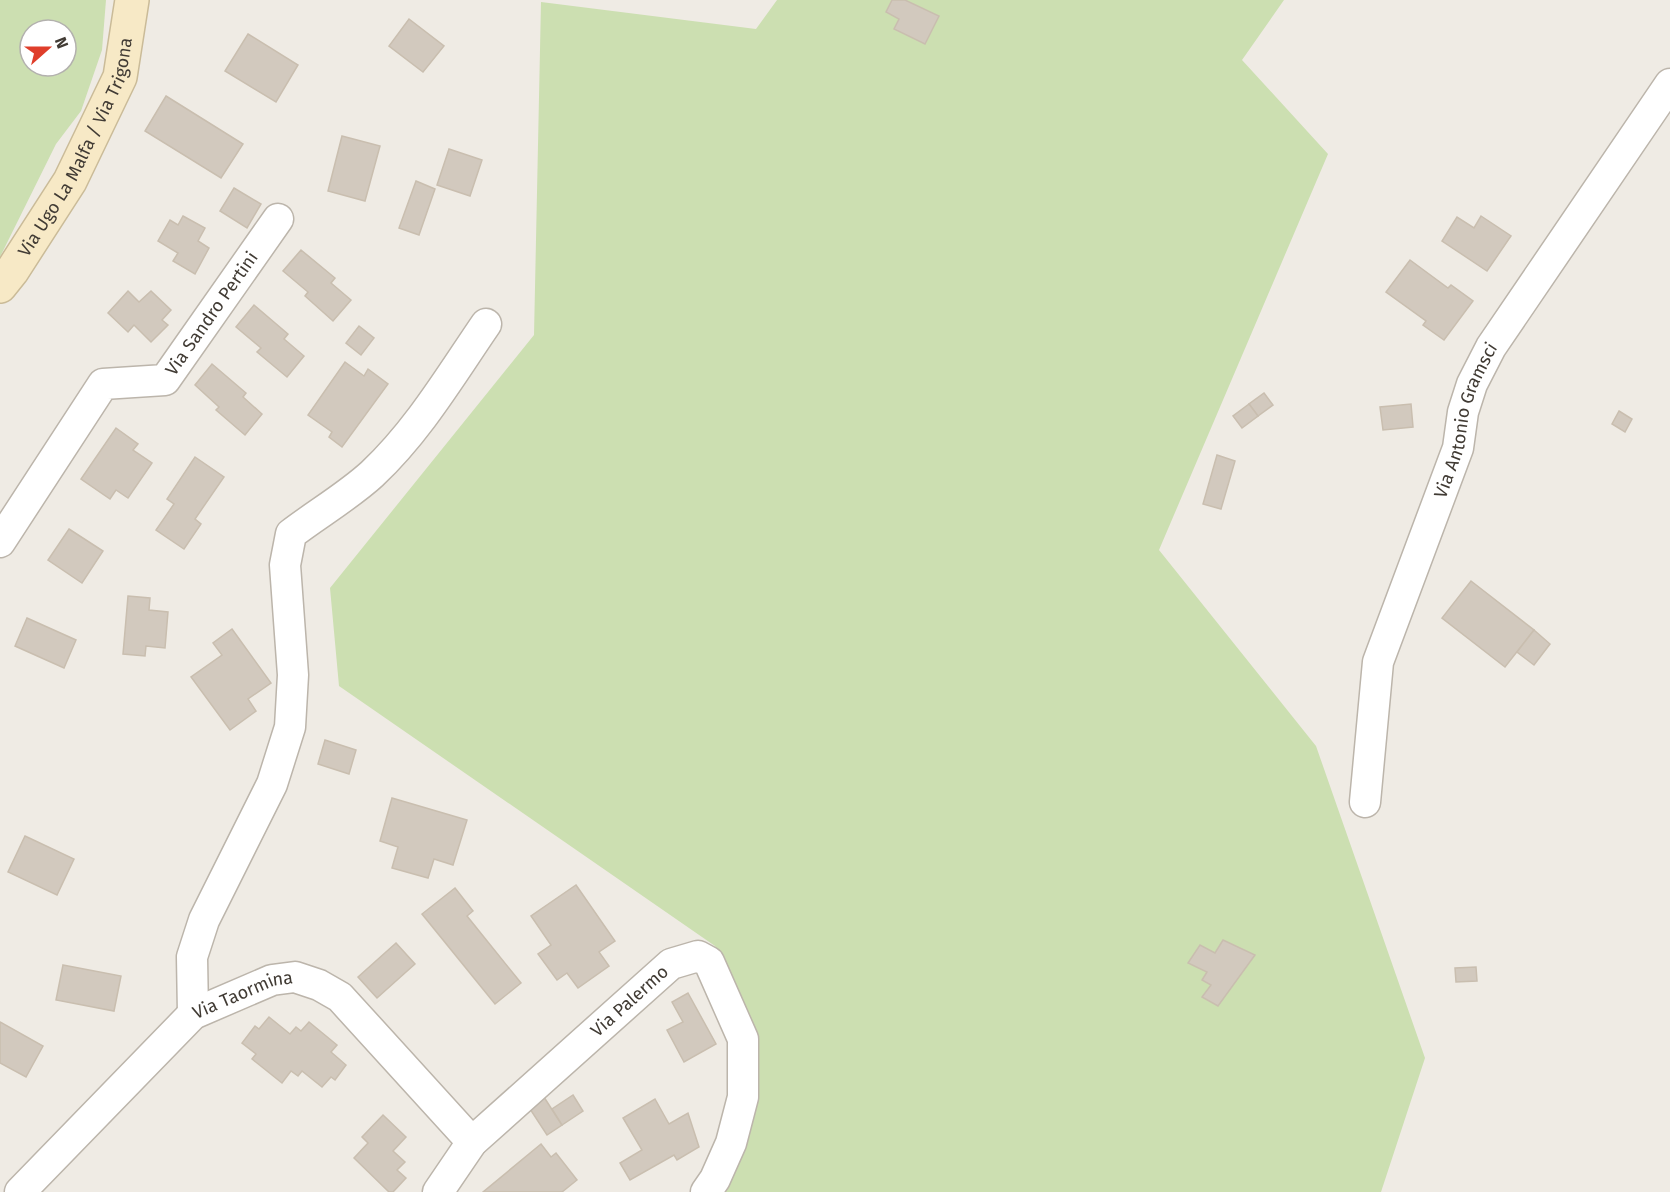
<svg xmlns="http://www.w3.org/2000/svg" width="1670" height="1192" viewBox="0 0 1670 1192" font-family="'Fira Sans',sans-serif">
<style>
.green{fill:#ccdfb1;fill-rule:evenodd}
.building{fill:#d2c9be;stroke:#c9beaf;stroke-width:1.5}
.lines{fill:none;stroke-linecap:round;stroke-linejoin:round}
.street-casing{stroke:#bcb5ab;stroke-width:33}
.secondary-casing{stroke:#cabb98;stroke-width:36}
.street{stroke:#fff;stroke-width:30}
.secondary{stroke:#f7e9c6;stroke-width:33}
.labels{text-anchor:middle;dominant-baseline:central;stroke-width:4.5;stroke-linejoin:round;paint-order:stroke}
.street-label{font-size:18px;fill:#413b34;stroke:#fff}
</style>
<rect width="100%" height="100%" fill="#efebe4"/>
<!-- green -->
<g class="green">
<path d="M0 0H106L102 50 81 111 56 144 0 257ZM30 30H66V66H30Z"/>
<path d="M777 0H1284L1242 60 1328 154 1159 550 1316 746 1425 1058 1381 1192H717L753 1039 715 946 339 686 330 588 534 335 541 2 756 29Z"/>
</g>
<!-- building -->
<g class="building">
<path d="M892 0H905L939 16 925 44 894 29 899 19 886 12Z"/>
<path d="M409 19 444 46 423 72 389 46Z"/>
<path d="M248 34 298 65 276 102 225 71Z"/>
<path d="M166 96 243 144 221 178 145 131Z"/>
<path d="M342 136 380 146 365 201 328 191Z"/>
<path d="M449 149 482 160 470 196 437 185Z"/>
<path d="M416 181 435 189 419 235 399 228Z"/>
<path d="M234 188 261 204 247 228 220 211Z"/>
<path d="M183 216 205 228 198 241 209 248 195 274 173 261 178 253 158 241 170 220 178 225Z"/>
<path d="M1481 216 1511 236 1487 271 1442 241 1457 217 1474 228Z"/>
<path d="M301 250 335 278 331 283 351 300 333 321 305 296 308 292 283 271Z"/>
<path d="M1410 260 1448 288 1451 285 1473 301 1444 340 1423 325 1426 321 1386 292Z"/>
<path d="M128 291 139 302 151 291 171 310 162 320 168 325 151 342 134 325 128 332 108 313Z"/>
<path d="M254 305 288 334 284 339 304 356 287 377 257 352 261 348 236 327Z"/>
<path d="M359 326 374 338 361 355 346 343Z"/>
<path d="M345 362 364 376 368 369 388 384 342 447 329 437 332 432 308 415Z"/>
<path d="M212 364 246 393 243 397 262 414 245 435 216 410 219 407 195 385Z"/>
<path d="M1264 393 1273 405 1258 416 1249 404Z"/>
<path d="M1249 404 1258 416 1242 428 1233 416Z"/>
<path d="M1411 404 1413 427 1383 430 1380 407Z"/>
<path d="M1619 411 1632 419 1625 432 1612 424Z"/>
<path d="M116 428 138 444 133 450 152 463 128 498 116 490 110 499 81 479Z"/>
<path d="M1217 455 1235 461 1221 509 1203 504Z"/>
<path d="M195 457 224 477 195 519 201 524 184 549 156 530 174 504 167 499Z"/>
<path d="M69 529 103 551 82 583 48 560Z"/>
<path d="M1471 581 1534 630 1505 667 1442 618Z"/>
<path d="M128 596 150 598 149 610 168 612 165 648 146 646 145 656 123 654Z"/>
<path d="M27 618 76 640 64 668 15 646Z"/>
<path d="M232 629 271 683 248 699 256 711 230 730 191 677 222 655 213 643Z"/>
<path d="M1534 630 1550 644 1534 665 1517 652Z"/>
<path d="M325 740 356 750 349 774 318 764Z"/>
<path d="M392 798 467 820 453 865 434 859 428 878 392 868 398 847 380 841Z"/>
<path d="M25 836 74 859 57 895 8 872Z"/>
<path d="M576 885 615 941 599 952 609 966 578 988 567 973 557 980 538 954 551 945 531 916Z"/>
<path d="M455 888 473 911 467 916 521 983 495 1004 422 914Z"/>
<path d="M1223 940 1255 955 1218 1006 1202 997 1211 985 1202 980 1207 972 1188 963 1200 945 1215 953Z"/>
<path d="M396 943 415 964 377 998 358 977Z"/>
<path d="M63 965 121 976 114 1011 56 1000Z"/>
<path d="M1476 967 1477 981 1456 982 1455 968Z"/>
<path d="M688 993 716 1044 684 1062 667 1030 683 1022 672 1002Z"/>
<path d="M269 1017 290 1034 296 1027 301 1031 309 1022 337 1045 331 1052 346 1065 335 1080 331 1077 322 1087 302 1071 298 1076 291 1071 282 1083 252 1059 256 1054 242 1043 255 1026 259 1029Z"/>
<path d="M0 1022 43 1046 26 1077 0 1063Z"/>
<path d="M542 1094 562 1125 547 1135 528 1106Z"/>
<path d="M573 1095 583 1111 562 1125 552 1109Z"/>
<path d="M655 1099 669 1124 688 1113 699 1147 677 1160 674 1155 630 1180 620 1163 642 1150 623 1118Z"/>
<path d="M383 1115 406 1137 393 1151 405 1162 397 1170 406 1178 393 1192H389L354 1158 368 1143 362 1137Z"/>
<path d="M541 1144 551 1157 556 1153 577 1180 562 1192H483Z"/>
</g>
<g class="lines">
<!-- street casing -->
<g class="street-casing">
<g id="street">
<path id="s1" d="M0 542 103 384 165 380 278 219"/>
<path id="s2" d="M1365 802 1378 662 1458 448 1463 412 1472 384 1491 347 1670 84"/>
<path d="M193 1014 192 957 204 920 272 784 290 727 293 675 285 565 291 534C317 514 348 496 372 474 418 431 451 375 486 324"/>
<path id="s3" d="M20 1192 193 1014 272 980 295 977 319 985 340 997 472 1142"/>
<path id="s4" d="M438 1192 472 1142 671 964 698 956 709 962 743 1039V1097L731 1143 715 1179 706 1192"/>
</g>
</g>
<!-- secondary casing -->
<g class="secondary-casing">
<g id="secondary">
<path id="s5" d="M0 286 12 271 70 181 120 77 132 0"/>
</g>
</g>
<!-- street -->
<use href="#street" class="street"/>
<!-- secondary -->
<use href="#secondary" class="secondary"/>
</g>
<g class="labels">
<!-- street labels -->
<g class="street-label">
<text stroke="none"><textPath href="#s5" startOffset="160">Via Ugo La Malfa / Via Trigona</textPath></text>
<text stroke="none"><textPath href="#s1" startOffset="332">Via Sandro Pertini</textPath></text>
<text stroke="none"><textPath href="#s2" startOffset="398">Via Antonio Gramsci</textPath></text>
<text stroke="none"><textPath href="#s3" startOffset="302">Via Taormina</textPath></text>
<text stroke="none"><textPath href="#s4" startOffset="272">Via Palermo</textPath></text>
</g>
</g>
<!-- north arrow -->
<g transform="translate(48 48) rotate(69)"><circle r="28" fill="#ffffff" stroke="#b3b1ae" stroke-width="1.5"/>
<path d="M0-4.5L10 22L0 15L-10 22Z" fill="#df3e2b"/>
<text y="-9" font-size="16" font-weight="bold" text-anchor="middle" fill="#413b34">N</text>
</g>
</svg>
